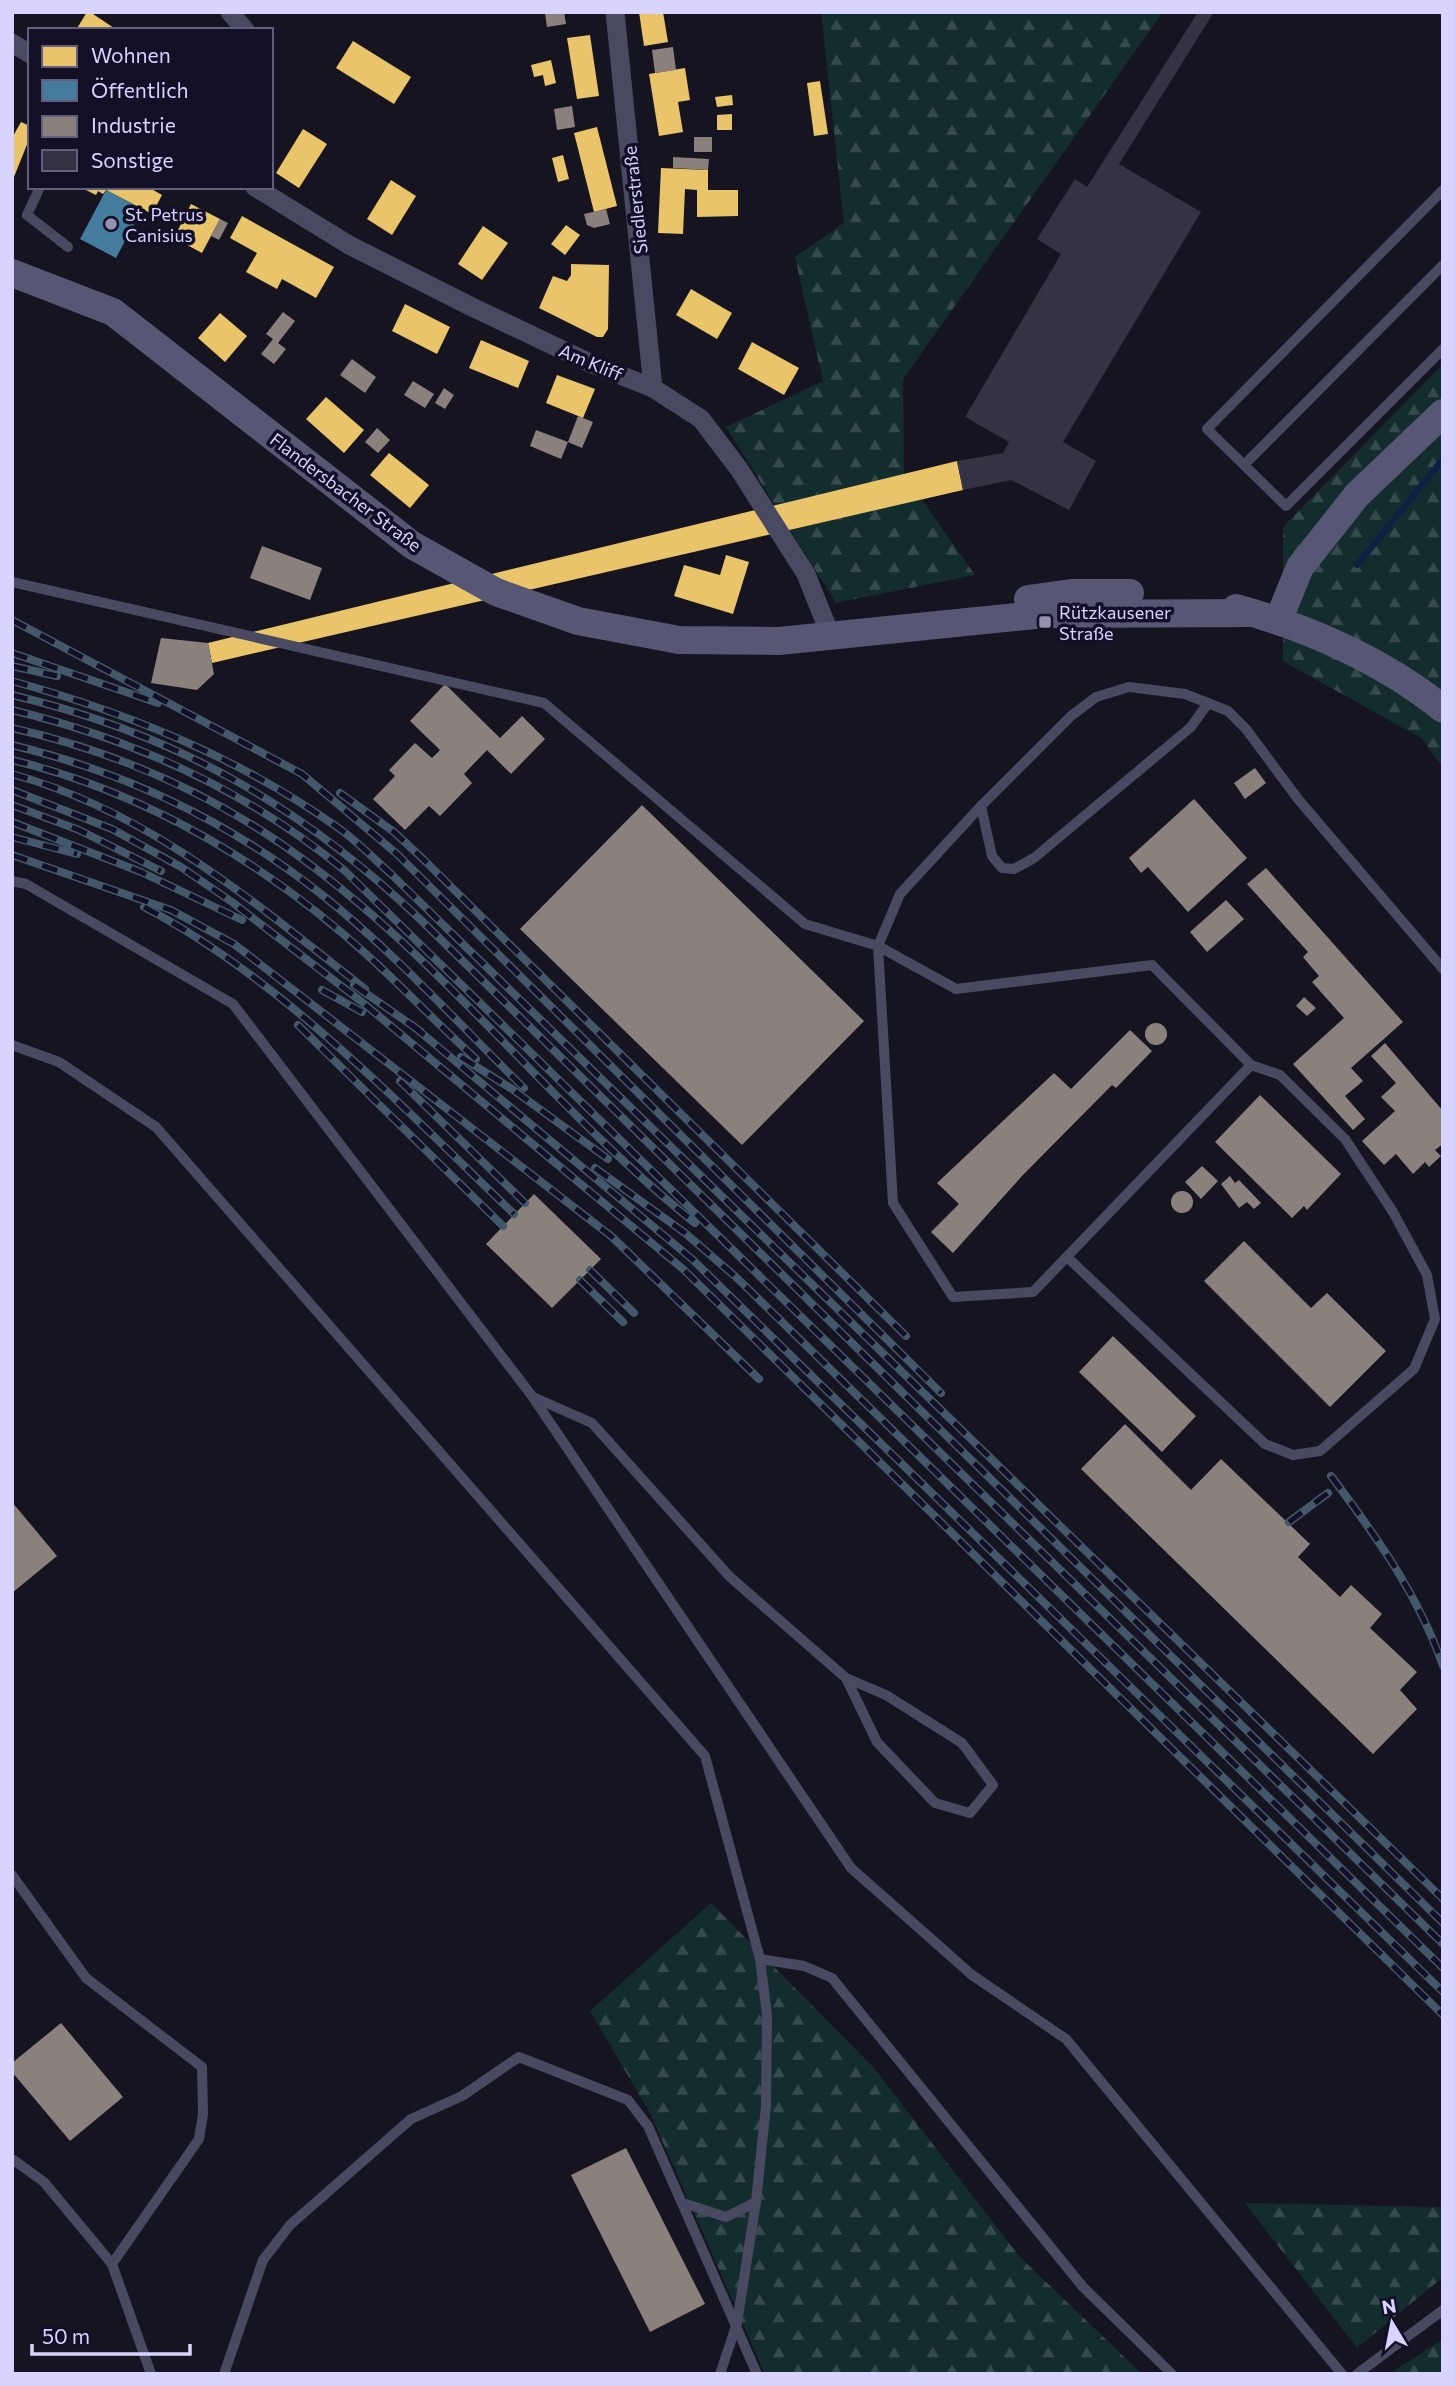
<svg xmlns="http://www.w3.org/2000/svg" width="1455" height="2386" viewBox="0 0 1455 2386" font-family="Commissioner,sans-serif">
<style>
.forest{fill:url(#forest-firs)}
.homes{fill:#e9c46a}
.public{fill:#457b9d}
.industry{fill:#8a817c}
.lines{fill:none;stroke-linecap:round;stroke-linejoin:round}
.stream{stroke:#0d2144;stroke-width:6}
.building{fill:#343243}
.lane{stroke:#4a4962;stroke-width:10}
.street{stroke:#4a4962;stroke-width:19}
.secondary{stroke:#575674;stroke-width:28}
.rail-casing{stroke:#43596b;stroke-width:8}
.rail{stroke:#130f26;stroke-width:5;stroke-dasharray:16;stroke-linecap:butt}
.poi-dot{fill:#9591b1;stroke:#130f26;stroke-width:2.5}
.labels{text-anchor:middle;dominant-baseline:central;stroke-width:7;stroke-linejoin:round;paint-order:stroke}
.street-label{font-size:18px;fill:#d9d4ff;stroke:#130f26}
.poi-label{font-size:18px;fill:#d9d4ff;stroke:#130f26;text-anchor:start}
</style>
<defs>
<pattern id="forest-firs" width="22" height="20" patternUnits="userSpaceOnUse" patternTransform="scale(1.75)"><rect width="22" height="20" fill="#132c2d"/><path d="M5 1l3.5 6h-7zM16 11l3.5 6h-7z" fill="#354a4c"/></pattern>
</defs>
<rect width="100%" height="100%" fill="#161421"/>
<!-- forest -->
<g class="forest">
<path d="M821 12H1163L903 379 904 474 975 575 836 603 726 427 823 381 795 257 844 223Z"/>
<path d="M1443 364V768L1421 738 1283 661V527Z"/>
<path d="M711 1903 874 2068 1019 2256 1142 2374H765L650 2113 590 2011Z"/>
<path d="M1245 2203 1443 2207V2277L1357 2348Z"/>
<path d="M1443 2339V2374H1389Z"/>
</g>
<!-- homes -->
<g class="homes">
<path d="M87 12H90L117 30H76Z"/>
<path d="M639 12H663L668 42 644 46Z"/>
<path d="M590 35 599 96 577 99 567 38Z"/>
<path d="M353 41 411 77 394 104 336 68Z"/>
<path d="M551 60 556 83 545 86 543 75 534 77 531 65Z"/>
<path d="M685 68 690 100 678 102 683 132 659 136 649 74Z"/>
<path d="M820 81 828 134 814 136 807 83Z"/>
<path d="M732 95 733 105 717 107 715 97Z"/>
<path d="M732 114V130H717V115Z"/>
<path d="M21 122 30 126V137L12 182V138Z"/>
<path d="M597 127 617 206 594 212 574 133Z"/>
<path d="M303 129 327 144 299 188 276 173Z"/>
<path d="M563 155 569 179 558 182 552 158Z"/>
<path d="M661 168 708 170V190H738V216L697 217V190L685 189 683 234 658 233Z"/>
<path d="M391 180 416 196 392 235 367 219Z"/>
<path d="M80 187H148L162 195 152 214 106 190 103 194 98 191 96 195Z"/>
<path d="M191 204 220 219 202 253 174 238Z"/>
<path d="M242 216 334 267 316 298 282 279 277 289 246 272 257 253 230 238Z"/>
<path d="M566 225 580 235 565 255 551 244Z"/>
<path d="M483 226 508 243 482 280 458 264Z"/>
<path d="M571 264 609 265 608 329 603 337H597L539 308 553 276 567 281 571 275Z"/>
<path d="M691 289 732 313 717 339 676 315Z"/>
<path d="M405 304 450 327 437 354 392 331Z"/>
<path d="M220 313 247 336 225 362 198 338Z"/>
<path d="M481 340 529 361 518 388 469 368Z"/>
<path d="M752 342 799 368 784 395 738 369Z"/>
<path d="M557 375 595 389 583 418 546 403Z"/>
<path d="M326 397 364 430 344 453 306 419Z"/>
<path d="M389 453 429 485 410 508 370 475Z"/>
<path d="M957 461 963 490 212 663 208 643Z"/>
<path d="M726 555 749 562 733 614 674 596 684 565 720 575Z"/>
</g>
<!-- public -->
<path class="public" d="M106 190 142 209 116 258 80 239Z"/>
<!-- industry -->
<g class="industry">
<path d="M564 12 566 24 547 27 545 13Z"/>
<path d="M673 47 676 70 655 73 652 50Z"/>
<path d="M572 106 575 127 557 130 554 109Z"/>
<rect x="694" y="137" width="18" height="15"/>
<path d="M673 157 709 159 708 170 673 168Z"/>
<path d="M606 209 610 224 594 228 587 225 584 214Z"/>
<path d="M220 219 228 223 219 240 211 236Z"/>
<path d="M283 312 295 321 278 343 286 349 274 364 261 354 273 339 266 334Z"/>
<path d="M352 359 376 377 365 393 340 375Z"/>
<path d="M413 381 434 394 425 408 404 395Z"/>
<path d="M444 388 454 395 445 409 435 403Z"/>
<path d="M578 416 593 422 582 448 568 442 561 459 530 446 536 430 568 442Z"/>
<path d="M377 428 390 440 378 453 365 442Z"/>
<path d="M262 546 322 568 310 600 250 578Z"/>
<path d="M161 638 208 643 214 674 197 690 151 683Z"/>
<path d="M445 684 500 738 522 716 545 739 511 774 487 750 464 774 472 783 440 816 429 806 405 830 373 799 395 776 389 770 415 743 432 758 440 750 410 721Z"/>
<path d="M1255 768 1266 783 1245 799 1234 783Z"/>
<path d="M1194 799 1247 858 1188 912 1148 867 1141 873 1129 858Z"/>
<path d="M642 805 864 1021 742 1145 520 929Z"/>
<path d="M1266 868 1403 1022 1351 1068 1363 1081 1345 1096 1365 1119 1353 1130 1293 1064 1344 1018 1312 982 1319 976 1303 957 1308 952 1247 884Z"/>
<path d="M1226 900 1244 919 1207 952 1190 932Z"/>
<path d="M1304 997 1316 1008 1307 1016 1296 1006Z"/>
<circle cx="1156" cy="1034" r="11"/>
<path d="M1130 1030 1152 1051 1116 1088 1112 1085 1022 1176 953 1253 931 1232 959 1204 937 1183 1054 1073 1071 1089Z"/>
<path d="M1385 1043 1443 1111V1144L1435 1150 1441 1156 1429 1167 1425 1162 1413 1174 1396 1154 1384 1165 1362 1141 1395 1111 1381 1097 1396 1083 1371 1056Z"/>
<path d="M1260 1095 1341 1174 1307 1210 1304 1206 1292 1218 1215 1142Z"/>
<path d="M1202 1166 1218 1181 1201 1199 1185 1182Z"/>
<path d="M1230 1176 1235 1183 1239 1180 1261 1203 1254 1209 1247 1202 1239 1208 1221 1184Z"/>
<circle cx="1182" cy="1202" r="11"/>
<path d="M534 1194 601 1259 552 1308 486 1244Z"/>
<path d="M1244 1241 1311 1308 1327 1293 1386 1351 1330 1407 1204 1281Z"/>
<path d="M1113 1336 1196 1416 1162 1452 1079 1372Z"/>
<path d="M1125 1424 1191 1490 1221 1459 1310 1544 1298 1557 1340 1597 1351 1585 1382 1614 1370 1628 1417 1672 1400 1690 1417 1709 1373 1754 1081 1469Z"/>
<path d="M12 1502 57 1556 12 1593Z"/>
<path d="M61 2023 123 2097 70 2141 12 2072V2063Z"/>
<path d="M626 2148 705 2304 650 2332 571 2175Z"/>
</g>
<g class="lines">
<!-- stream -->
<path class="stream" d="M1357 565 1443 459"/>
</g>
<!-- building -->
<path class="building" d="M1198 12H1214L1119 164 1201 212 1063 442 1096 461 1069 510 1011 480 963 490 957 461 1003 453 1009 442 965 417 1061 254 1037 239 1075 179 1087 187Z"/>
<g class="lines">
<!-- lane -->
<g class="lane">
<path d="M40 187 27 215 68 247"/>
<path d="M1443 190 1207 429 1286 506 1443 349"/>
<path d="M1244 465 1443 265"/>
<path d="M12 582 544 703 805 924 878 946 956 989 1152 965 1251 1065 1033 1292 953 1297 893 1203 878 946 900 894 981 806 1071 716 1096 697 1129 687 1185 694 1228 711 1246 729 1298 799 1443 969"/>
<path d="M981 806 992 856 1002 868 1014 869 1034 858 1191 727 1208 703"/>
<path d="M12 881 26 884 233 1004 532 1396 851 1868 972 1975 1066 2039 1342 2374"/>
<path d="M12 1045 59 1062 156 1127 705 1756 760 1959 767 2015 766 2106 756 2202 726 2217 683 2203"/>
<path d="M1067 1257 1265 1444 1293 1455 1320 1451 1414 1369 1435 1319 1427 1275 1393 1212 1345 1139 1280 1075 1251 1065"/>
<path d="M533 1397 592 1423 730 1577 846 1678 886 1695 962 1743 993 1785 970 1813 935 1803 877 1742 846 1678"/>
<path d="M12 1875 86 1978 202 2067 203 2114 199 2139 112 2264"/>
<path d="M760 1959 804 1966 832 1978 1083 2287 1172 2374"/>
<path d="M12 2159 44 2182 112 2264 151 2374"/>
<path d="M224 2374 263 2260 290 2225 411 2119 462 2096 519 2057 628 2100 648 2126 757 2374"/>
<path d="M720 2374 737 2323 756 2202"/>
<path d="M1357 2374 1443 2310"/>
</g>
<!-- street -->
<g class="street">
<path d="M230 12 245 30"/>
<path d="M615 12 653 388"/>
<path d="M12 43 30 54"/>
<path d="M255 187 349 245 472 307 592 364 653 388 701 419 739 469 806 574 831 637"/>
</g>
<!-- secondary -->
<g class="secondary">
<path d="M12 273 113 312 412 545 496 592 578 621 679 640 779 641 1045 614 1253 613"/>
<path d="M1028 599 1071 593H1130"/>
<path d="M1236 608C1308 628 1384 661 1443 709"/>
<path d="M1278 621 1300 567 1357 495 1443 413"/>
</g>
<!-- rail casing -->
<g class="rail-casing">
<g id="rail">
<path d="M12 620 302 774 397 854 941 1393"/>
<path d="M12 653 158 703"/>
<path d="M12 666 57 676"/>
<path d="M12 681C128 713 238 757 337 827 356 840 373 858 390 873L1443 1899"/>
<path d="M12 695C176 734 302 806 423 922L1443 1923"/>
<path d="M12 710C136 740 246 790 344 870L1443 1944"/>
<path d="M12 728C117 752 218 796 304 860 447 965 556 1112 695 1223"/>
<path d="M12 745C124 772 230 822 321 894 394 952 458 1023 524 1088"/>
<path d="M12 760C149 793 274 868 376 963 410 995 442 1028 476 1059"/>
<path d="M12 774C150 812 255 903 365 989"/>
<path d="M12 790 112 829 181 867 232 902 362 1002 683 1269 1443 2015"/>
<path d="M340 793 394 832 423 859 906 1336"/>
<path d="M12 805 79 830 161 871"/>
<path d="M12 822 141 872 242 920"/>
<path d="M12 837 77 854"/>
<path d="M12 855 171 910 234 944 611 1236 759 1379"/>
<path d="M144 907C282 979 402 1107 514 1214"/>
<path d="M354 985 420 1031"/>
<path d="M322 990 362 1012"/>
<path d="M298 1025 503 1226"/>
<path d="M412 1025 692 1259 1443 1992"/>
<path d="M461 1057 512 1089 608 1159"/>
<path d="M400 1081 525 1203"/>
<path d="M595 1168 685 1233 737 1278 1443 1968"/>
<path d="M590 1270 634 1313"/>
<path d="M580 1280 623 1322"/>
<path d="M1331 1476C1376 1536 1418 1594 1443 1666"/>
<path d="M1289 1522 1328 1493"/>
</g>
</g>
<!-- rail -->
<use href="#rail" class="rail"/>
</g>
<!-- markers -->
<g class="poi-dot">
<circle cx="111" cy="224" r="7"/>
<rect x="1038" y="615" width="14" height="14" rx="3.5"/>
</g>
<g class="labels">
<!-- street labels -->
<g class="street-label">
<text transform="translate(635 200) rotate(-96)">Siedlerstraße</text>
<text transform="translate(591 362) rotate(23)">Am Kliff</text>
<text transform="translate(346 492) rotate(37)">Flandersbacher Straße</text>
</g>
<!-- poi labels -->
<g class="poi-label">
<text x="125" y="214">St. Petrus<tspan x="125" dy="21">Canisius</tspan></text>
<text x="1059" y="612">Rützkausener<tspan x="1059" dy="21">Straße</tspan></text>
</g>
</g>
<!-- border -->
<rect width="1455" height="2386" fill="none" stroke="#d9d4ff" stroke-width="28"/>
<!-- legend -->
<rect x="28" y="28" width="245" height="161" fill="#130f26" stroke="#625e7d" stroke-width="2"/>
<rect x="42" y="46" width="35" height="21" fill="#e9c46a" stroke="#625e7d" stroke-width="2"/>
<text x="91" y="63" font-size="21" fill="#d9d4ff">Wohnen</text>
<rect x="42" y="80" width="35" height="21" fill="#457b9d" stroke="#625e7d" stroke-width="2"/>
<text x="91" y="98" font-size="21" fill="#d9d4ff">Öffentlich</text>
<rect x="42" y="116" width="35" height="21" fill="#8a817c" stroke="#625e7d" stroke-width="2"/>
<text x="91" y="133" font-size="21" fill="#d9d4ff">Industrie</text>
<rect x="42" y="150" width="35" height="21" fill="#343243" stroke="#625e7d" stroke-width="2"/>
<text x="91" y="168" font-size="21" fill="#d9d4ff">Sonstige</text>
<!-- north arrow -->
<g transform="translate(1392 2323) rotate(350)" stroke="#130f26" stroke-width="5" paint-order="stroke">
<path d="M0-5L12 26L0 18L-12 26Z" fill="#d9d4ff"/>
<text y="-10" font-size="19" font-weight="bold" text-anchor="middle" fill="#d9d4ff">N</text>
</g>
<!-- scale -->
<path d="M32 2344v10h158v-10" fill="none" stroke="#d9d4ff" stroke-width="3.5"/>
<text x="42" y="2344" font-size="21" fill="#d9d4ff" stroke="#130f26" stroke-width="5" paint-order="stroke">50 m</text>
</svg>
